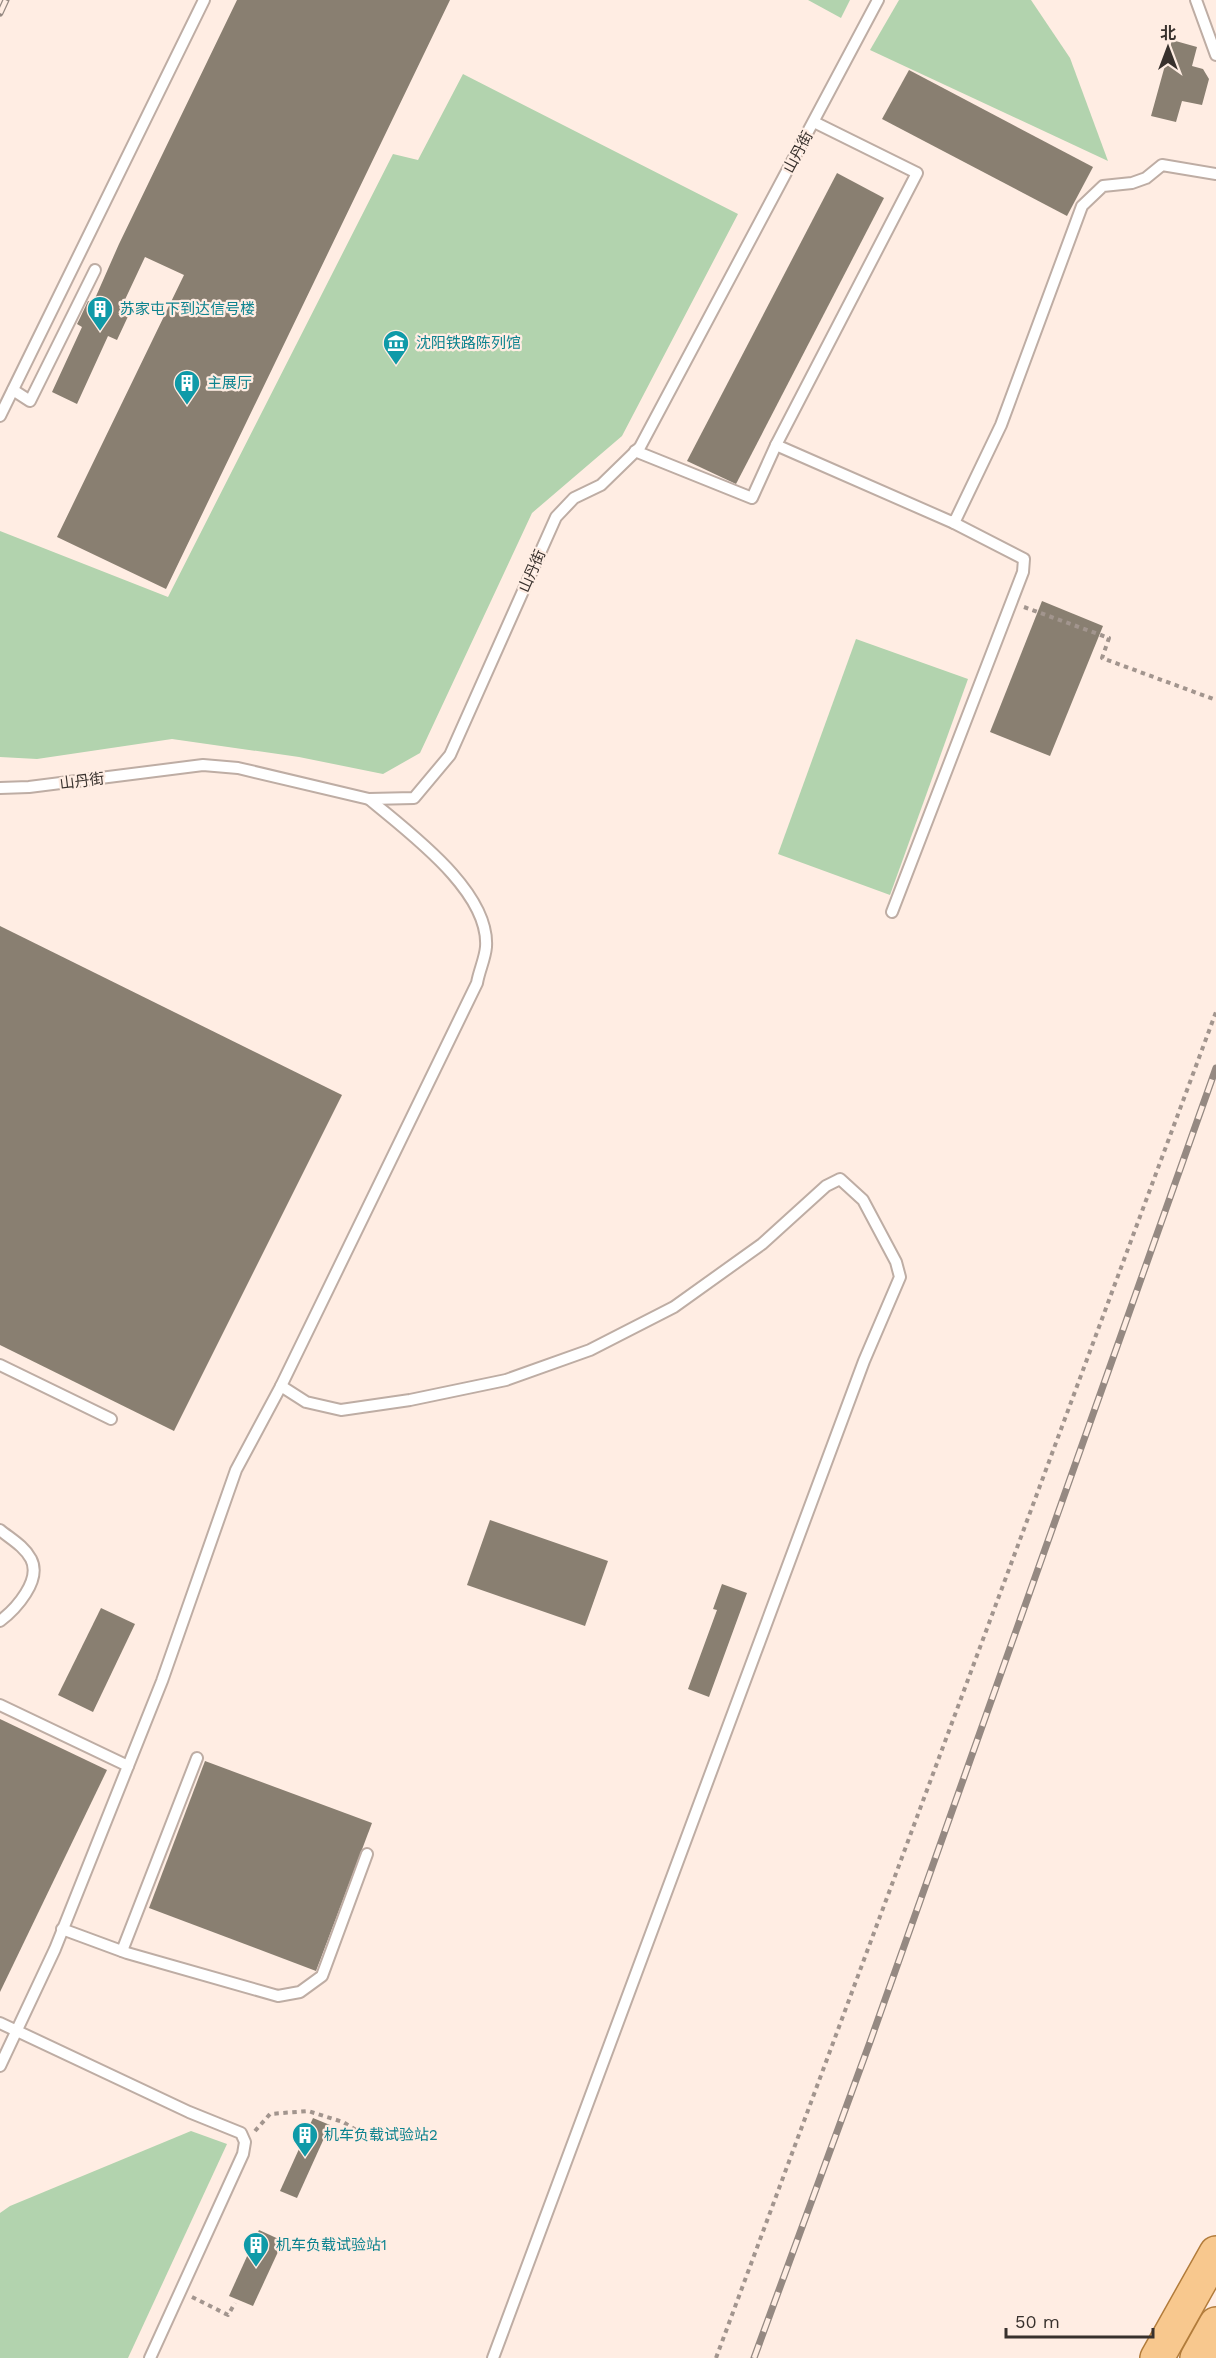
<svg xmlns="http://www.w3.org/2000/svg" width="1216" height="2358" viewBox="0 0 1216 2358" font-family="'Work Sans','Noto Sans SC',sans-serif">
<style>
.green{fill:#b2d3ae}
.building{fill:#897f71}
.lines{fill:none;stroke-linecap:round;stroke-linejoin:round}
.service-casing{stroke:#beada4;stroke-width:14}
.primary-casing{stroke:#b27c3b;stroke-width:36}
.path{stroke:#a2958e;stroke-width:4;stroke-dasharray:4.5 4.5;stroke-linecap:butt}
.service{stroke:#fff;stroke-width:10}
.primary{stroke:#f8c88e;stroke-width:33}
.rail-casing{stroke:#958982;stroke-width:7}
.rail{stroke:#ffede3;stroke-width:4.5;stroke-dasharray:14;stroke-linecap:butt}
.labels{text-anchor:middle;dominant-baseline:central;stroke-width:4.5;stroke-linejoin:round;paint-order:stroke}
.street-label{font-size:15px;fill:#38312d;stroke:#ffede3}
.culture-label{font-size:15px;fill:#0d838f;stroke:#ffede3;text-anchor:start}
</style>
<rect width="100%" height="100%" fill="#ffede3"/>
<!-- green -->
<g class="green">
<path d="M808 0H850L841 18Z"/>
<path d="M899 0H1031L1070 58 1108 161 870 50Z"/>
<path d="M463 74 738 214 622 436 532 513 420 753 383 774 299 757 172 739 37 759 0 757V531L168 597 393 154 418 160Z"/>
<path d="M856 639 968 679 890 895 778 854Z"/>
<path d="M191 2131 227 2144 128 2358H0V2213L10 2206Z"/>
</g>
<!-- building -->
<g class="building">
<path d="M237 0H450L166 589 57 537 184 275 145 257 122 306 131 310 117 340 108 336 77 404 52 392 82 327 77 324 80 318 88 301 93 303 119 244Z"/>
<path d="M1172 40 1197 47 1192 66 1203 69 1209 79 1202 105 1182 101 1176 122 1151 116Z"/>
<path d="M909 70 1093 167 1067 216 882 119Z"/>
<path d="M837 173 884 198 736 484 687 461Z"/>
<path d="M1042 601 1103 626 1050 756 990 732Z"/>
<path d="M0 926 342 1095 174 1431 0 1345Z"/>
<path d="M490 1520 608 1561 585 1626 467 1585Z"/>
<path d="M722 1584 747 1593 709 1697 688 1689 717 1610 713 1609Z"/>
<path d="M101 1608 135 1624 93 1712 58 1695Z"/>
<path d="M0 1719 107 1770 0 1992Z"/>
<path d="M205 1761 372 1823 316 1971 149 1908Z"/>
<path d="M313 2118 330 2125 297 2198 280 2191Z"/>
<path d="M259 2230 283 2241 253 2306 229 2296Z"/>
</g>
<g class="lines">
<!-- service casing -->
<g class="service-casing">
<g id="service">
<path d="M1196 0 1216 55"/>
<path d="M13 390 30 401 95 270"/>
<path d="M0 416 204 0"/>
<path d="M776 445 954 523 1001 425 1082 206 1103 186 1132 183 1146 178 1162 165 1216 174"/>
<path d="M635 451 752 498 776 445 917 173 814 122"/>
<path d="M0 788 29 787 203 765 238 768 369 799 414 798 450 755 556 517 574 498 601 485 640 447 878 0"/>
<path d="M892 912 1023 572 1024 559 954 523"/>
<path d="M0 1365 111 1419"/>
<path d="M281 1386 306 1402 341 1410 410 1400 506 1380 590 1350 674 1307 762 1244 826 1186 840 1179 863 1200 896 1262 900 1277 864 1361 493 2358"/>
<path d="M0 1530C11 1539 24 1546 31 1559 42 1580 16 1609 0 1621"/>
<path d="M0 1705 128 1766"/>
<path d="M62 1929 127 1953 278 1996 300 1992 322 1976 367 1854"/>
<path d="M122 1951 197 1758"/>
<path d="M0 2023 189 2112 241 2133 245 2142 243 2154 150 2358"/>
<path d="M0 2066 55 1949 162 1681 236 1470 281 1386 477 983C479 971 485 959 486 947 490 891 408 832 369 799"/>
</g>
</g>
<!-- primary casing -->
<g class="primary-casing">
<g id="primary">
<path d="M1157 2358 1216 2253"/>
<path d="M1197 2358 1216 2324"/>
</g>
</g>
<!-- path -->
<g class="path">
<path d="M1024 607 1109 638 1102 658 1216 700"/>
<path d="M255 2131 270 2114 308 2111 343 2122 364 2135"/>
<path d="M192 2297 228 2315 235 2303"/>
<path d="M716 2358 1216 1012"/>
</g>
<!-- service -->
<use href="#service" class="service"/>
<!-- primary -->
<use href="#primary" class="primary"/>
<!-- rail casing -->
<g class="rail-casing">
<g id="rail">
<path d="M0 13 6 0"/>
<path d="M754 2358 870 2042 1216 1068"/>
</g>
</g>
<!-- rail -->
<use href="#rail" class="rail"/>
</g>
<!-- icons -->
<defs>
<g id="building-pin" transform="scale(1.35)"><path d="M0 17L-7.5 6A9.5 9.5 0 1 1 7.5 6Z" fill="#0f9aa8" stroke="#ffede3"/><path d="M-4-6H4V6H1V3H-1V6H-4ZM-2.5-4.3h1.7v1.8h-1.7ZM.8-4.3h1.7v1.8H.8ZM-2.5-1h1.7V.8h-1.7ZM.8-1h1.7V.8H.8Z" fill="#fff"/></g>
<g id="museum-pin" transform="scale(1.35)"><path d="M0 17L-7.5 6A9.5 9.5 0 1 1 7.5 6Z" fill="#0f9aa8" stroke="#ffede3"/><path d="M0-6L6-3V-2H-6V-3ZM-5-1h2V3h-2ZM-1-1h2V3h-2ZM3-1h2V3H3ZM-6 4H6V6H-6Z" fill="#fff"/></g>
</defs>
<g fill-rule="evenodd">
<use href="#building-pin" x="100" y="309"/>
<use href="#museum-pin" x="396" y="343"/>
<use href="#building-pin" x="187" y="383"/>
<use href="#building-pin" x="305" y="2135"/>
<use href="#building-pin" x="256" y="2245"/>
</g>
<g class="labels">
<!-- street labels -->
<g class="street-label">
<text transform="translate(798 152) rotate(-62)">山丹街</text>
<text transform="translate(532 571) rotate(-66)">山丹街</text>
<text transform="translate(82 781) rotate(-7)">山丹街</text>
</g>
<!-- culture labels -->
<g class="culture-label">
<text x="120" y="309">苏家屯下到达信号楼</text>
<text x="416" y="343">沈阳铁路陈列馆</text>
<text x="207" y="383">主展厅</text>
<text x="324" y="2135">机车负载试验站2</text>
<text x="276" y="2245">机车负载试验站1</text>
</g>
</g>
<!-- north arrow -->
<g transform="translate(1168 48)" stroke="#ffede3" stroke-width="4.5" paint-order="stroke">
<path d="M0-4.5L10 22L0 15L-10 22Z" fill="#38312d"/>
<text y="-9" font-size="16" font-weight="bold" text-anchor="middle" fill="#38312d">北</text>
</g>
<!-- scale -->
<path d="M1006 2328v9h147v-9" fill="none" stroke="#38312d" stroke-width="3"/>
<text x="1015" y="2328" font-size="18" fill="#38312d" stroke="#ffede3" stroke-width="4.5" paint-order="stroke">50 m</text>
</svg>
